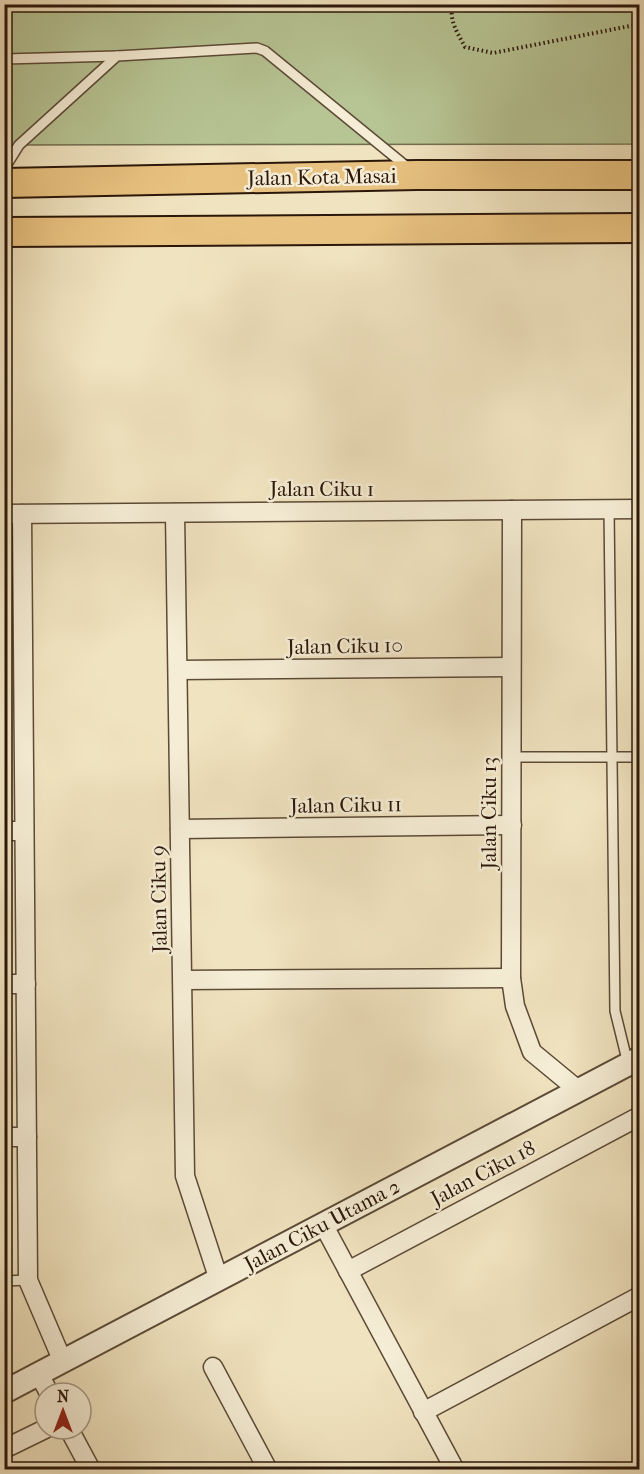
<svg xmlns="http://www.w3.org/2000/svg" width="644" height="1474" viewBox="0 0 644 1474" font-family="'IM FELL French Canon',serif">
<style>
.green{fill:#b7c494;stroke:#716e4f;stroke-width:1.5}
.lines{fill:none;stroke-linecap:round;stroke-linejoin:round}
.service-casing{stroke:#5c4a37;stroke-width:12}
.minor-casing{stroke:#5c4a37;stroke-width:21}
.tertiary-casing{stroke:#5c4a37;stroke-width:26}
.primary-casing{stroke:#2b170a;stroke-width:32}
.path{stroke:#2b170a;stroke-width:4;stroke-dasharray:1.5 3;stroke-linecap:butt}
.service{stroke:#f5edd5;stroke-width:9}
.minor{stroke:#f5edd5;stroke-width:18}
.tertiary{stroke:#f5edd5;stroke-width:22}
.primary{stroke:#e8c280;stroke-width:28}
.labels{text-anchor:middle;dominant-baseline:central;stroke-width:5;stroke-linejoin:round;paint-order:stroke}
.street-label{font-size:21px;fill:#2b170a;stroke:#f5edd5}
</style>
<rect width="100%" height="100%" fill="#f0e3bf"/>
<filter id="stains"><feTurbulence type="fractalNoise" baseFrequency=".00333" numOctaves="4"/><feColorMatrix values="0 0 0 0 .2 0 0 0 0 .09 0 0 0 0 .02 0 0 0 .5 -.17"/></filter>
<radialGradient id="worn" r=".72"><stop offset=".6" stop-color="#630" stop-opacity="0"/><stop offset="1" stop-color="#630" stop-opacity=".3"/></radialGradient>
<!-- green -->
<path class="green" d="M4 5H639V144L5 145Z"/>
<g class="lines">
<!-- service casing -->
<g class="service-casing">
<g id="service">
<path d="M4 59 117 56"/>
<path d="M4 169 19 145 117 56 257 48 265 51 407 167"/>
<path d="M609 509 615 1011 628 1064"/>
<path d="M512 757H640"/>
<path d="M4 1281 28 1280"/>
</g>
</g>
<!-- minor casing -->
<g class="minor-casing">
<g id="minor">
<path d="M512 510 511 978 515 1006 532 1052 578 1090"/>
<path d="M175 513 185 1176 219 1280"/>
<path d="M4 514 640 509"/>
<path d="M22 514 28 1280 63 1362"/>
<path d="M179 670 511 667"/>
<path d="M180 829 512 825"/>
<path d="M4 831H24"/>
<path d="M183 980 511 978"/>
<path d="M4 984H26"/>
<path d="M4 1137H27"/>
<path d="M323 1224 455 1470"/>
<path d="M348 1271 640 1116"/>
<path d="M213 1367 268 1470"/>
<path d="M39 1374 49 1393"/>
<path d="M423 1412 640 1296"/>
<path d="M69 1429 91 1470"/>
<path d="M4 1449 45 1429"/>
<path d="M637 1470 640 1468"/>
</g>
</g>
<!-- tertiary casing -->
<g class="tertiary-casing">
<path id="tertiary" d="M4 1392 640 1058"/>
</g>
<!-- primary casing -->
<g class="primary-casing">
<g id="primary">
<path d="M4 183 417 175H640"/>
<path d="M4 232 640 228"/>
</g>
</g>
<!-- path -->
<path class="path" d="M453 4C448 19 458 34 465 47L493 53 640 24"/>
<!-- service -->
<use href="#service" class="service"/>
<!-- minor -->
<use href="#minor" class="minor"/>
<!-- tertiary -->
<use href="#tertiary" class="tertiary"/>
<!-- primary -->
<use href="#primary" class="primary"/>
</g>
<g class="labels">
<!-- street labels -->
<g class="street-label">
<text transform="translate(322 177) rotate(-1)">Jalan Kota Masai</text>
<text x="322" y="489">Jalan Ciku 1</text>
<text transform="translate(345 646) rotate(-1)">Jalan Ciku 10</text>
<text transform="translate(346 805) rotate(-1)">Jalan Ciku 11</text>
<text transform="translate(489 813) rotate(-90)">Jalan Ciku 13</text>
<text transform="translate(159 899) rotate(-91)">Jalan Ciku 9</text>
<text transform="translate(483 1173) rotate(-28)">Jalan Ciku 18</text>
<text transform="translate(322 1225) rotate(-28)">Jalan Ciku Utama 2</text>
</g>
</g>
<!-- margin -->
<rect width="644" height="1474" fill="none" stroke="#f0e3bf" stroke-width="24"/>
<rect x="6" y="6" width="632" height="1462" fill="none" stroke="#2b170a" stroke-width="3"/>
<rect x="12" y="12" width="620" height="1450" fill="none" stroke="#2b170a" stroke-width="1.5"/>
<!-- north arrow -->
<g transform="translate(63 1411)"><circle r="28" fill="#f5edd5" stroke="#a49784" stroke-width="1.5"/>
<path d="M0-4.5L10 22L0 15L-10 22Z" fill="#8f2418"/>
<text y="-9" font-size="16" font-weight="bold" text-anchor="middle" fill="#2b170a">N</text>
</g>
<rect width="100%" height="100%" filter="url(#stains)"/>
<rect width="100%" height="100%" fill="url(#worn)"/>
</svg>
